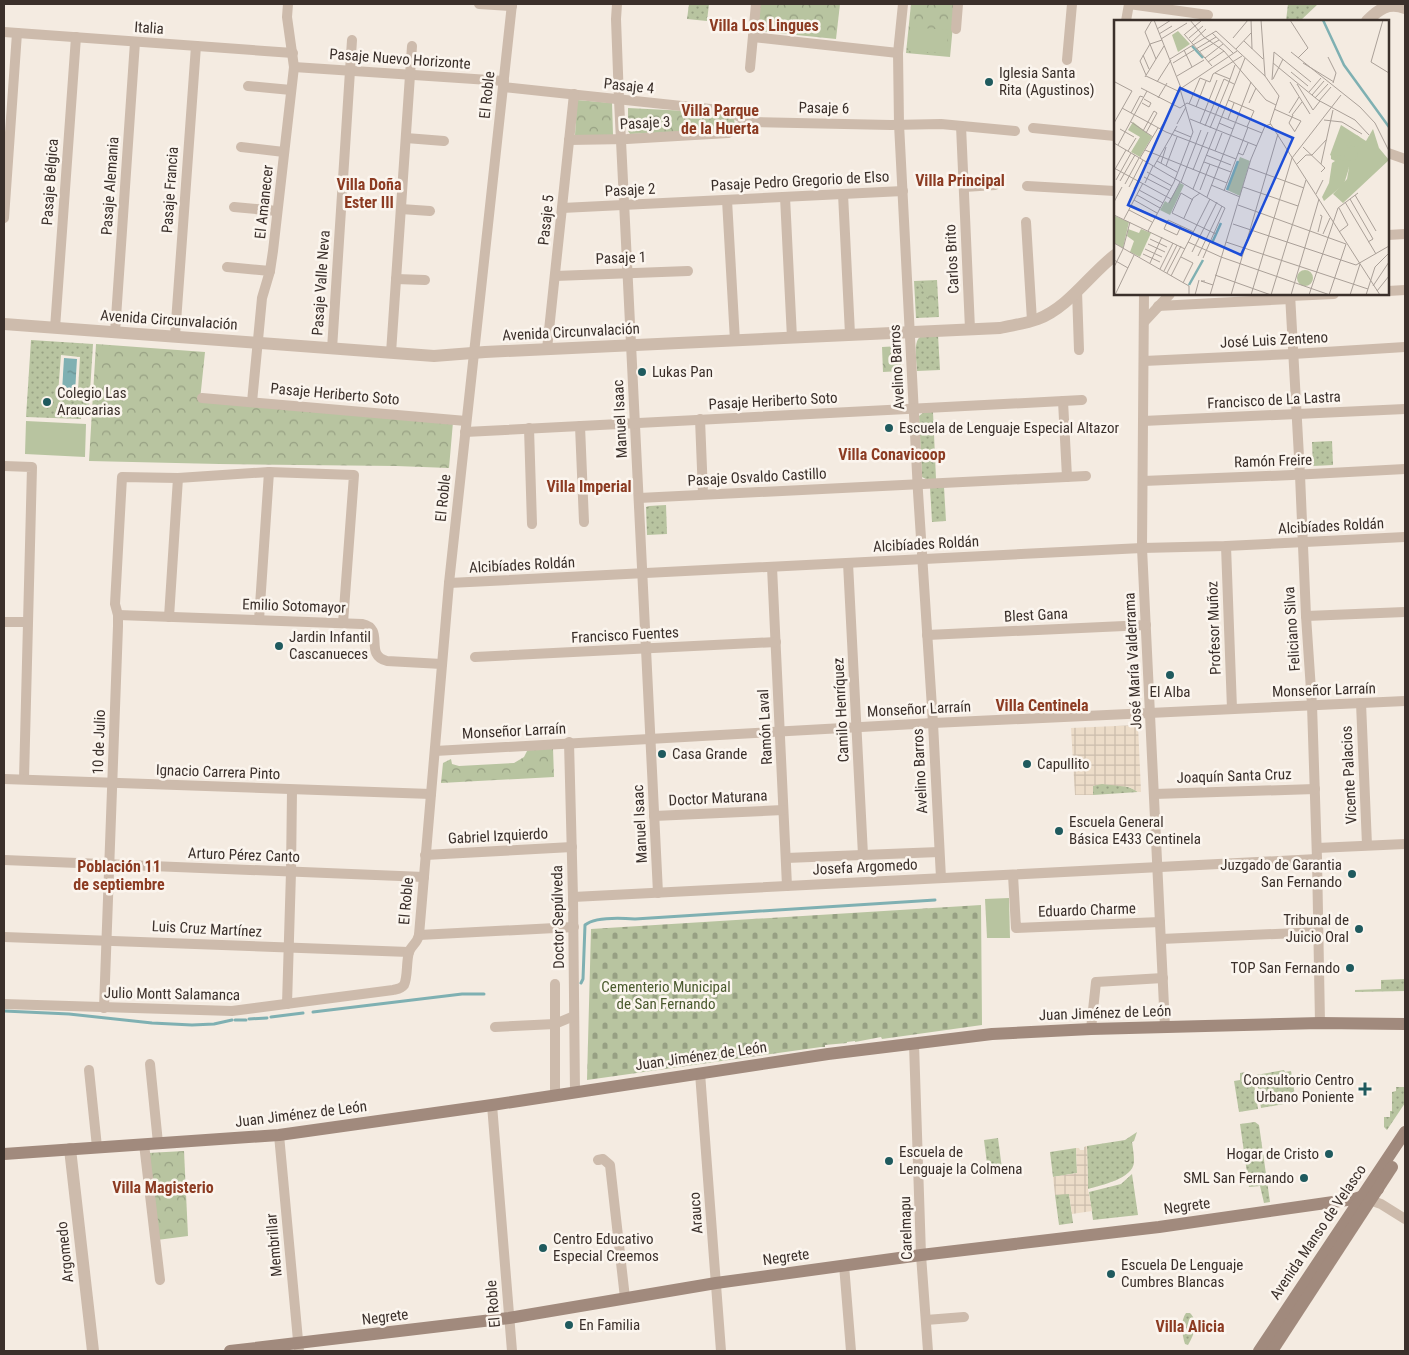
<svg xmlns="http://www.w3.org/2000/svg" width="1409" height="1355" viewBox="0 0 1409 1355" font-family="'Roboto Condensed',sans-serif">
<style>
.grass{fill:url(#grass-dots);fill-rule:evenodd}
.cemetery{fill:url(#cemetery-stones)}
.park{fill:url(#park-crowns)}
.pitch{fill:#b8c4a0}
.plaza{fill:url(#plaza-grid)}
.water{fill:url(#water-ripples)}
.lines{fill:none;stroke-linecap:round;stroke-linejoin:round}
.stream{stroke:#7fb0b2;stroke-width:3}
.minor{stroke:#cdbbac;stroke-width:10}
.tertiary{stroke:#cdbbac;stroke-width:12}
.secondary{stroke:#a18a7d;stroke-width:12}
.poi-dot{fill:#1f5a5e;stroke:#fbf5ee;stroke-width:2}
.labels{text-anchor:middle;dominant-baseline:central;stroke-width:5;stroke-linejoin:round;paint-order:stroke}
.street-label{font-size:15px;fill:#3b302b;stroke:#fbf5ee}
.poi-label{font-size:15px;fill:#3b302b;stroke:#fbf5ee;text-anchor:start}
.park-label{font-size:15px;fill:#4a5a2e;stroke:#fbf5ee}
.neighbourhood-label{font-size:16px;font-weight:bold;fill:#8c3b22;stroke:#fbf5ee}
.inset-river{fill:none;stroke:#7fb0b2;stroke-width:2.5}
.inset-road{fill:none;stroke:#aaa098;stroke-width:1}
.view{fill:#1d4ed8;fill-opacity:0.15;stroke:#1d4ed8;stroke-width:2.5}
.inset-edge{fill:none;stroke:#3b302b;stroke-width:2.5}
</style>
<defs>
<pattern id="grass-dots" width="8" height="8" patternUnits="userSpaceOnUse" patternTransform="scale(1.25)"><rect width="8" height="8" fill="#b8c4a0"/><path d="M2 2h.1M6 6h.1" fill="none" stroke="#97a083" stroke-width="1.8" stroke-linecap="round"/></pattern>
<pattern id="cemetery-stones" width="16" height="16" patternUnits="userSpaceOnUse" patternTransform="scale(1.25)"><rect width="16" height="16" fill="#b8c4a0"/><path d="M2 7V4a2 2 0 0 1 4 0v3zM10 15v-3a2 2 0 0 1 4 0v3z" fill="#97a083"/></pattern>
<pattern id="park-crowns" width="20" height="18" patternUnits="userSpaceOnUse" patternTransform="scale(1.25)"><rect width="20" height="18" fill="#b8c4a0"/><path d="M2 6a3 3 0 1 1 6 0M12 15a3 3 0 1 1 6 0" fill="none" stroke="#97a083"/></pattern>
<pattern id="plaza-grid" width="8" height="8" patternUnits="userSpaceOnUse" patternTransform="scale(1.25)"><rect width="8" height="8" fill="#ecdcc8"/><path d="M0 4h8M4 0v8" fill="none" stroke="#cbbdac"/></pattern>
<pattern id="water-ripples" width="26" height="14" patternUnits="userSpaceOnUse" patternTransform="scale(1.25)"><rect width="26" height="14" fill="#7fb0b2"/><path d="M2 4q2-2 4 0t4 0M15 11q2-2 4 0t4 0" fill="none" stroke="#699091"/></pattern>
</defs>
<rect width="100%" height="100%" fill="#f4ebe1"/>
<!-- grass -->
<g class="grass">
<path d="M689 4H709L707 21 687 19Z"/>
<path d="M1288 4H1318L1300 21H1286Z"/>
<path d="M937 280 939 317 916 318 914 281Z"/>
<path d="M938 335 940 370 917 371C917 362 912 339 922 336 927 335 934 335 938 335Z"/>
<path d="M31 340 93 344 89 407 81 406V419L26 417ZM61 355 80 357 78 390 83 391V396L58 394Z"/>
<path d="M924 412H933L936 479 928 480 922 477 919 416Z"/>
<path d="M1332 441 1333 465 1313 466 1312 442Z"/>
<path d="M930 487H944L946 521 932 522Z"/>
<path d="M666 505 667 534 647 535 646 507 649 506Z"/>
<path d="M1098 784C1110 784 1128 784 1138 792L1093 795V786Z"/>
<path d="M1405 979V991L1355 992V990L1381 989V980Z"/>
<path d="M1284 1070 1285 1072 1291 1071 1296 1102 1261 1108 1256 1075Z"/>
<path d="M1247 1072V1076H1253L1258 1109 1239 1112 1234 1081 1240 1080V1073Z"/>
<path d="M1396 1087H1405V1103L1387 1130 1384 1127V1117H1390V1111H1392V1092L1396 1091Z"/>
<path d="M1255 1122 1259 1125 1270 1202 1264 1203 1260 1186 1249 1187 1240 1124Z"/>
<path d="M1137 1132 1134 1141 1132 1142C1133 1148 1134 1155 1134 1162 1133 1179 1101 1185 1088 1189L1087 1146 1125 1140Z"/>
<path d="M998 1138 1002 1169 988 1171 984 1140Z"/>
<path d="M1076 1148 1077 1173 1053 1177 1050 1152Z"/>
<path d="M1132 1174 1138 1215 1093 1220 1089 1192 1121 1184Z"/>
<path d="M1069 1193 1073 1223 1059 1225 1055 1195Z"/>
<path d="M1186 1313H1190C1199 1322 1194 1335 1188 1345L1185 1344C1182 1335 1180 1321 1186 1313Z"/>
</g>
<!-- cemetery -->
<path class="cemetery" d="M981 905 982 1025 882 1039 881 1037 855 1042V1041L847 1042V1043L825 1045V1047H821L587 1080 591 929Z"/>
<!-- park -->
<g class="park">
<path d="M760 4H840L836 39 758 31Z"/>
<path d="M911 4H955L950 57 906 53Z"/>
<path d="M577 100 612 103 613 135H575Z"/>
<path d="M628 108 727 113C731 116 736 118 734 124L727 130 630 134 628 131Z"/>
<path d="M935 282 937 315 919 283Z"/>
<path d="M96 344 205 352 200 400 453 422 449 468 396 466 219 464 89 461Z"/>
<path d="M900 346 901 371 883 372 882 347Z"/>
<path d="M553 748 554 777 441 783 443 763 451 759 452 764 459 766 514 763 524 757 528 749Z"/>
<path d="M184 1151 188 1236 157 1240 148 1153Z"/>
</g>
<!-- pitch -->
<g class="pitch">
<path d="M910 27 948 30 947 53 908 51Z"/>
<path d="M26 421 86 424 85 457 25 454Z"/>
<path d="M1009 898 1010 938H987L985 899Z"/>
</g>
<!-- plaza -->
<g class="plaza">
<path d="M1138 725 1141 792H1138L1129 787 1102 784 1093 786V795H1075L1071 728Z"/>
<path d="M1087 1146 1088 1189 1092 1211 1072 1214 1069 1194 1055 1195 1053 1177 1077 1173 1076 1148H1079L1080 1150H1084V1147Z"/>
</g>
<!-- water -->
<path class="water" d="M64 358 77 359 75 392 62 391Z"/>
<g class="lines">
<!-- stream -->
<g class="stream">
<path d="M581 983 583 979 585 925C595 917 622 918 635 919L935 900"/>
<path d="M4 1011 69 1014 152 1023 192 1025 214 1024 232 1020"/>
<path d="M313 1012 462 994H484"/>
<path d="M271 1017 303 1013"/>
<path d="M249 1019 267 1018"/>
<path d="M235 1020H246"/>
</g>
<!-- minor -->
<g class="minor">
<path d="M479 4 512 6"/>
<path d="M617 4 616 19 619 100 658 893"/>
<path d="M903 4 898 53 899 124 918 492 933 723 941 878"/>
<path d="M1129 4 1208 15"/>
<path d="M1126 21 1129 4"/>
<path d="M956 29 958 4"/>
<path d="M4 32 293 53"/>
<path d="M753 37 898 53"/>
<path d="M1067 60 1072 4"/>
<path d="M294 67 504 81"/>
<path d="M750 68 756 4"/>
<path d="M248 86 291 90"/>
<path d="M503 87 729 111 749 122"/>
<path d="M749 122 891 125 941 124 1015 131"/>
<path d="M961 126 970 329"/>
<path d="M1033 128 1115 136"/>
<path d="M406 138 444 141"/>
<path d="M569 140 627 139 728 133 749 122"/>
<path d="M241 147 284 152"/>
<path d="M1388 153 1405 159"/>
<path d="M1027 186 1115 191"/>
<path d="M964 187 995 185"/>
<path d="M843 194 850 334"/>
<path d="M785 197 792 338"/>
<path d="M727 200 735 341"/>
<path d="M234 207 277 211"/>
<path d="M562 208 903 191"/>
<path d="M401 209 430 211"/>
<path d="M4 218 17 33"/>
<path d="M1026 222 1032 321"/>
<path d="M1388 235 1405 234"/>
<path d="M227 267 270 271"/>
<path d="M555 276 688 271"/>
<path d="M396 279 425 280"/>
<path d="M1077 291 1079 350"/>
<path d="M1388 291 1405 290"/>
<path d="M1144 294 1142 548 1165 1027"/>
<path d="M1290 294 1300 475 1306 616 1312 705 1317 859 1320 1023"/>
<path d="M1290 296 1334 294"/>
<path d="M1158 306 1290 299"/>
<path d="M1144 322 1170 294"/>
<path d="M55 328 76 37"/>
<path d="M115 332 135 42"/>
<path d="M175 336 196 46"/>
<path d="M332 349 352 40"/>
<path d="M547 349 574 94"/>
<path d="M391 353 412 46"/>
<path d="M1144 361 1293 354 1405 347"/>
<path d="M202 398 466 421"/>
<path d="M1063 401 1067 477"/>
<path d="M252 402 262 298 270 271 273 251 294 67 287 17 288 4"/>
<path d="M700 419 703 494"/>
<path d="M1143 421 1405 409"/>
<path d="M580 426 584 522"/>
<path d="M529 428 532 524"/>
<path d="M465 432 1082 400"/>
<path d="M4 466 32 467 24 779"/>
<path d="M1143 481 1292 475 1405 469"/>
<path d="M639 498 1086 476"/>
<path d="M1226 546 1232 709"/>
<path d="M848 563 863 855"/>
<path d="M772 567 787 886"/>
<path d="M449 583 1142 548 1226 546 1405 537"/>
<path d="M118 615 362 624C386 629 363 655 387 661L442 664"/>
<path d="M1306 616 1405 612"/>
<path d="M169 617 178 478"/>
<path d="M259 620 269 472"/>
<path d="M4 622H27"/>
<path d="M927 635 1146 625"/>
<path d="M475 657 776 642"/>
<path d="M1361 703 1367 845"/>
<path d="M569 742 573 897 575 1092"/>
<path d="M435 751 933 723 1405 701"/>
<path d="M4 779 431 794"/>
<path d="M1154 794 1315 789"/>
<path d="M654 816 783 810"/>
<path d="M1317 848 1405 844"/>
<path d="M425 855 572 847"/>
<path d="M786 858 939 852"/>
<path d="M4 860 424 877"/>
<path d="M1013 875 1016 928 1160 922"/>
<path d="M573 897 1317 859"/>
<path d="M419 935 574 927"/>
<path d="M4 937 409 952"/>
<path d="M1161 939 1318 932"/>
<path d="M4 1004 232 1011 393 990C397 989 401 989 404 985 408 977 406 962 409 952 412 944 417 944 419 935L449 583 512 4"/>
<path d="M287 1004 291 872 292 790"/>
<path d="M104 1008 118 626V615L115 604 122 477 178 478 269 472 354 475 343 623"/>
<path d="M495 1027 555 1024 574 1016"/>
<path d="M1091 1029 1096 982 1163 978"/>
<path d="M914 1044 921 1255 928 1351"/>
<path d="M150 1064 158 1143"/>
<path d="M89 1070 97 1147"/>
<path d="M700 1073 721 1351"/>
<path d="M555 1095V984"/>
<path d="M492 1105 512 1351"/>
<path d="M279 1135 299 1351"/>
<path d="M144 1144 160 1280"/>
<path d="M598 1160 603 1159 610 1165 625 1298"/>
<path d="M1364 1198 1381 1204 1405 1219"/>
<path d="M844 1265 851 1351"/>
<path d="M926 1320 964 1317"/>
</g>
<!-- tertiary -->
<g class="tertiary">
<path d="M1367 21C1379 9 1388 2 1405 8"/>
<path d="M4 324 434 356 485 352 1000 328C1012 325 1025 324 1038 319 1069 307 1089 275 1115 255"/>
<path d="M70 1149 93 1351"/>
</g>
<!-- secondary -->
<g class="secondary">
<path d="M4 1154 279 1135 492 1105 828 1054 992 1034 1091 1029 1320 1023 1405 1024"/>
<path d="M230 1351 509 1318 716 1283 921 1255 1159 1227 1354 1199 1367 1195 1378 1189"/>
<path d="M1259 1351 1405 1132"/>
<path d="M1272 1351 1392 1167"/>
</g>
</g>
<!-- markers -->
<g class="poi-dot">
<circle cx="989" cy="82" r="5"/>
<circle cx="642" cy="372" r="5"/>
<circle cx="47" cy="402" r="5"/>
<circle cx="889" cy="428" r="5"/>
<circle cx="279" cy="646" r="5"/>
<circle cx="1170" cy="675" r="5"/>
<circle cx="662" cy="754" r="5"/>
<circle cx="1027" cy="764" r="5"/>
<circle cx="1059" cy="831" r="5"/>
<circle cx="1352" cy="874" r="5"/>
<circle cx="1359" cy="929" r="5"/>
<circle cx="1350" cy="968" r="5"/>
<path d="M1362.5 1081.5h5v5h5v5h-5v5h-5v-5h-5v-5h5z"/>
<circle cx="1329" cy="1154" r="5"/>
<circle cx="889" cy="1161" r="5"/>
<circle cx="1304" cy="1178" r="5"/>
<circle cx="543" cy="1248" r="5"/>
<circle cx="1111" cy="1274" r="5"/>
<circle cx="569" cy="1325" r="5"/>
</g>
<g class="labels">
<!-- street labels -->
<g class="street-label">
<text transform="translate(149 28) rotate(4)">Italia</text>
<text transform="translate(400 59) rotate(4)">Pasaje Nuevo Horizonte</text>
<text transform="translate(629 86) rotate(6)">Pasaje 4</text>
<text transform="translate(487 95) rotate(-84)">El Roble</text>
<text transform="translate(824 108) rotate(1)">Pasaje 6</text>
<text transform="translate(645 123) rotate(-3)">Pasaje 3</text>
<text transform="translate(800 181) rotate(-3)">Pasaje Pedro Gregorio de Elso</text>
<text transform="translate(50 182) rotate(-86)">Pasaje Bélgica</text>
<text transform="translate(110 186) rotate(-86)">Pasaje Alemania</text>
<text transform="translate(170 190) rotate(-86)">Pasaje Francia</text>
<text transform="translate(630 190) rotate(-3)">Pasaje 2</text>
<text transform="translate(264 202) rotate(-84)">El Amanecer</text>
<text transform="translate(546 220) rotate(-84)">Pasaje 5</text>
<text transform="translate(621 258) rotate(-2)">Pasaje 1</text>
<text transform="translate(952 259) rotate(-93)">Carlos Brito</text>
<text transform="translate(321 283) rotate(-86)">Pasaje Valle Neva</text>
<text transform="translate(169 320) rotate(4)">Avenida Circunvalación</text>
<text transform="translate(571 332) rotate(-3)">Avenida Circunvalación</text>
<text transform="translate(1274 340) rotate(-3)">José Luis Zenteno</text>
<text transform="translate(897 367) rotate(-93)">Avelino Barros</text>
<text transform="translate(335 394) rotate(5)">Pasaje Heriberto Soto</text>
<text transform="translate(1274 400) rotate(-3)">Francisco de La Lastra</text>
<text transform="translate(773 401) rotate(-3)">Pasaje Heriberto Soto</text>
<text transform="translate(620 419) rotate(-93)">Manuel Isaac</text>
<text transform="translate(1273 461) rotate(-2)">Ramón Freire</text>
<text transform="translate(757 477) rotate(-3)">Pasaje Osvaldo Castillo</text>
<text transform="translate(443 498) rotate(-84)">El Roble</text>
<text transform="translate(1331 526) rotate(-3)">Alcibíades Roldán</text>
<text transform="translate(926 544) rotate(-3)">Alcibíades Roldán</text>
<text transform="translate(522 565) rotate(-3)">Alcibíades Roldán</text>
<text transform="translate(294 606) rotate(2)">Emilio Sotomayor</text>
<text transform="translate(1036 615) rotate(-3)">Blest Gana</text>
<text transform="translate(1214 628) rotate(-92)">Profesor Muñoz</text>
<text transform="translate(1292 629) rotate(-94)">Feliciano Silva</text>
<text transform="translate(625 635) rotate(-3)">Francisco Fuentes</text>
<text transform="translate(1133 661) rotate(-93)">José María Valderrama</text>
<text transform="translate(1324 690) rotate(-2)">Monseñor Larraín</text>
<text transform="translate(919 709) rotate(-3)">Monseñor Larraín</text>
<text transform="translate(841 710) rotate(-93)">Camilo Henríquez</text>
<text transform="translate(765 727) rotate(-93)">Ramón Laval</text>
<text transform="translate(514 731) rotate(-3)">Monseñor Larraín</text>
<text transform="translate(99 742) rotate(-88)">10 de Julio</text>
<text transform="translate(920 771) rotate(-93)">Avelino Barros</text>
<text transform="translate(218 772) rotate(2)">Ignacio Carrera Pinto</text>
<text transform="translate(1349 775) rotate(-93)">Vicente Palacios</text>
<text transform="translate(1234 776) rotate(-2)">Joaquín Santa Cruz</text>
<text transform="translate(718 798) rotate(-3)">Doctor Maturana</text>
<text transform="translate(640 824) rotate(-93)">Manuel Isaac</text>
<text transform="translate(498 836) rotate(-3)">Gabriel Izquierdo</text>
<text transform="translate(244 855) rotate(2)">Arturo Pérez Canto</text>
<text transform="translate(865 867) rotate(-3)">Josefa Argomedo</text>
<text transform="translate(406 901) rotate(-85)">El Roble</text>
<text transform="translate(1087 910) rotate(-2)">Eduardo Charme</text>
<text transform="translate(558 917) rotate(-91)">Doctor Sepúlveda</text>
<text transform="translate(207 929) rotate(3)">Luis Cruz Martínez</text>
<text transform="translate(172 994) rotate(1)">Julio Montt Salamanca</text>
<text transform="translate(1105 1013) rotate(-2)">Juan Jiménez de León</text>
<text transform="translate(701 1056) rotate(-8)">Juan Jiménez de León</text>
<text transform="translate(301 1114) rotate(-7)">Juan Jiménez de León</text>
<text transform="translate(1187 1206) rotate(-8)">Negrete</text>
<text transform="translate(696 1213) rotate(-94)">Arauco</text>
<text transform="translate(906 1228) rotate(-92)">Carelmapu</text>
<text transform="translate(1318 1232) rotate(-56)">Avenida Manso de Velasco</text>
<text transform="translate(274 1245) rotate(-95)">Membrillar</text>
<text transform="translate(65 1252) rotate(-96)">Argomedo</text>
<text transform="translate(786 1257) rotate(-8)">Negrete</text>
<text transform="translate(493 1304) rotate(-95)">El Roble</text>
<text transform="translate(385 1317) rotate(-7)">Negrete</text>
</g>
<!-- poi labels -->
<g class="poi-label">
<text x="999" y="73">Iglesia Santa<tspan x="999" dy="17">Rita (Agustinos)</tspan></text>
<text x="652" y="372">Lukas Pan</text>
<text x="57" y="393">Colegio Las<tspan x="57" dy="17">Araucarias</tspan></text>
<text x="899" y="428">Escuela de Lenguaje Especial Altazor</text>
<text x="289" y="637">Jardin Infantil<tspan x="289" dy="17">Cascanueces</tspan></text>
<text x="1170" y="692" text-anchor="middle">El Alba</text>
<text x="672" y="754">Casa Grande</text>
<text x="1037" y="764">Capullito</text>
<text x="1069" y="822">Escuela General<tspan x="1069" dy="17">Básica E433 Centinela</tspan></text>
<text x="1342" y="865" text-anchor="end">Juzgado de Garantia<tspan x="1342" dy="17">San Fernando</tspan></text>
<text x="1349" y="920" text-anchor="end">Tribunal de<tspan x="1349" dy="17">Juicio Oral</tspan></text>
<text x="1340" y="968" text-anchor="end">TOP San Fernando</text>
<text x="1354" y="1080" text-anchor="end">Consultorio Centro<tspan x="1354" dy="17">Urbano Poniente</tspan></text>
<text x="899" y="1152">Escuela de<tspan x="899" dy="17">Lenguaje la Colmena</tspan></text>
<text x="1319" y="1154" text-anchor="end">Hogar de Cristo</text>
<text x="1294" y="1178" text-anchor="end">SML San Fernando</text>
<text x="553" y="1239">Centro Educativo<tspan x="553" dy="17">Especial Creemos</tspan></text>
<text x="1121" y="1265">Escuela De Lenguaje<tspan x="1121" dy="17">Cumbres Blancas</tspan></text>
<text x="579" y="1325">En Familia</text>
</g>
<!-- park labels -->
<g class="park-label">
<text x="666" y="987">Cementerio Municipal<tspan x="666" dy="17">de San Fernando</tspan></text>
</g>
<!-- neighbourhood labels -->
<g class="neighbourhood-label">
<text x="764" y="25">Villa Los Lingues</text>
<text x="720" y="110">Villa Parque<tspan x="720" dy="18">de la Huerta</tspan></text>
<text x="960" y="180">Villa Principal</text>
<text x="369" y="184">Villa Doña<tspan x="369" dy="18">Ester III</tspan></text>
<text x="892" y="454">Villa Conavicoop</text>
<text x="589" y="486">Villa Imperial</text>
<text x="1042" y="705">Villa Centinela</text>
<text x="119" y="866">Población 11<tspan x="119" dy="18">de septiembre</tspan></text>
<text x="163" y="1187">Villa Magisterio</text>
<text x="1190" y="1326">Villa Alicia</text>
</g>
</g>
<!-- overview -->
<g transform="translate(1114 20)">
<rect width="275" height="275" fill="#f4ebe1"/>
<path d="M64 11 76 24 64 32 58 15ZM1 196 15 202 9 228 0 223ZM14 209 25 213 27 209 37 213 26 237 16 232 20 221 13 216Z" fill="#b8c4a0"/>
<path d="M126 137 136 141 126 176 113 170Z" fill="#b8c4a0"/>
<path d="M19 102 38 117 26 137 17 132 26 117 14 110ZM227 105 252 121 259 109 265 128 275 140 229 183 219 174 233 159 235 148 216 135ZM66 163 70 165 56 195 46 190 51 181 54 183ZM183 258a8 8 0 1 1 16 0a8 8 0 1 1-16 0Z" fill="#b8c4a0"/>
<path d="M235 121a6 6 0 1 1 12 0a6 6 0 1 1-12 0ZM220 129a7 7 0 1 1 14 0a7 7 0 1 1-14 0ZM230 134a7 7 0 1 1 14 0a7 7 0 1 1-14 0ZM217 135 230 141 235 148 230 164 210 181 208 177 215 163 218 143 221 141 217 139Z" fill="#b8c4a0"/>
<path class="inset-river" d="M209 0 230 45 275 107M78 26 89 38M113 170 124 141M98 223 107 203M75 265 89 240"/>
<path class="inset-road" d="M38 0 31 12 42 39M40 0 67 68M76 0 90 17 110 31 152 80 162 85M137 0 138 29M147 0 151 56M176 0 194 28 184 38M269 0 257 42 275 53M43 9 57 0M98 13 119 33M45 14 58 6M70 14 98 46M71 14 87 1M75 18 89 6M119 18 134 0M47 19 73 3M130 21 149 39M78 22 92 9M82 29 102 17M122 29 137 13M70 30 78 47M85 32 105 20M160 32 197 62M177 32 246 87 261 103 275 131M29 35 35 49M214 37 222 53 219 63M91 38 109 24M56 39 102 11 151 56 165 76 156 103M94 42 110 31M59 43 80 30M159 43 204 80 241 100 255 115M189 43 220 62M177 52 194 66M101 53 116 59M32 55 26 41 36 24 48 20M32 56 66 72M63 56 90 40M31 57 50 26M86 58 96 62 99 54 128 36M159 59 169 39M158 60 160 32M43 62 57 40M115 62 121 45M176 62 196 94M183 64 199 90 206 81M27 68 66 88 73 83 148 113M195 72 207 58M198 75 210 61M44 78 53 63M201 78 214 64M114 80 140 91 133 107M205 81 217 67M28 83 35 87 37 83 30 79M135 83 142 68M75 84 86 58M82 87 92 61M8 88 52 112 122 139M160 89 187 101 181 111M17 93 26 76 29 77M175 93 185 77M178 95 188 82M179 95 175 103 181 112M76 99 143 126M114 99 120 83M210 100 228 102 248 114M17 102 39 117M0 103 18 71 1 62M86 103 103 60M105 103 119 109M156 103 266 275M63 104 72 87M91 106 110 59 120 64M96 108 115 62M6 109 20 117M46 109 54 96M60 110 77 117M29 111 40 91 43 93 32 113M0 123 111 188 89 238M4 125 33 71M189 127 211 148 207 152M31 130 113 163M14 131 22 118M101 131 108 113M124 133 129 135 134 123M92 135 117 145M26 138 44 108M43 141 63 152M90 142 117 152M47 143 52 127M183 144 192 135H198L213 119M207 144 219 90M40 146 63 106M52 146 63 117M0 148 57 179M135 148 190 168M79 150 94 112M0 151 12 130M33 152 58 166M30 157 55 170M2 160 17 133M6 161 21 135M67 162 87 110M31 163 39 146M11 164 25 138M97 165 126 177M15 167 29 140M129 167 184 186M20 169 33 143M79 169 131 38M25 170 49 183M86 170 96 144M110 171 134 107M202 174 209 160M23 175 46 188M241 175 262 211M93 177 137 62M236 179 259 219 254 222M20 180 43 193M79 180 67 173 58 193 102 214M0 182 8 167M231 182 262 234M55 183 66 162M17 185 41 197M124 185 232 224M225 188 234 205 225 212M15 190 38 202M0 195 71 229M70 198 79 178 86 173M10 199 29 163M119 204 242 245 275 226M67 206 63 215 50 209 54 200 80 212M34 211 60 162 79 112 66 69 123 31M204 212 208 196 206 195M209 214 216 198M36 219 53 227M74 222 107 237 216 275M112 222 254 269M0 223 75 266V275M34 224 51 232M9 229 16 202M31 229 48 237M78 232 103 182M29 234 46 242M84 236 108 186M67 237 79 243 69 263M0 240 14 248M36 243 48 217M0 247 9 229M46 249 59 223M50 251 63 225M53 253 67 226M101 255 157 275M57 256 96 179M91 261H87L99 265M259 266 275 242M263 271 275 256M1 275 20 235M81 275 85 260M96 275 137 139 151 106 157 104M117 275 164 114M137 275 178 138 227 75M157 275 192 160M177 275 205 179M195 275 224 188 244 173M215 275 232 224M236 275 246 244M252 275 261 247 275 233"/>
<path class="view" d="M66 68 179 118 127 235 14 185Z"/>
<rect width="275" height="275" class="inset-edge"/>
</g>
<!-- border -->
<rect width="1409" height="1355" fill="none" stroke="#3b302b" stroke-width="10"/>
</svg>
